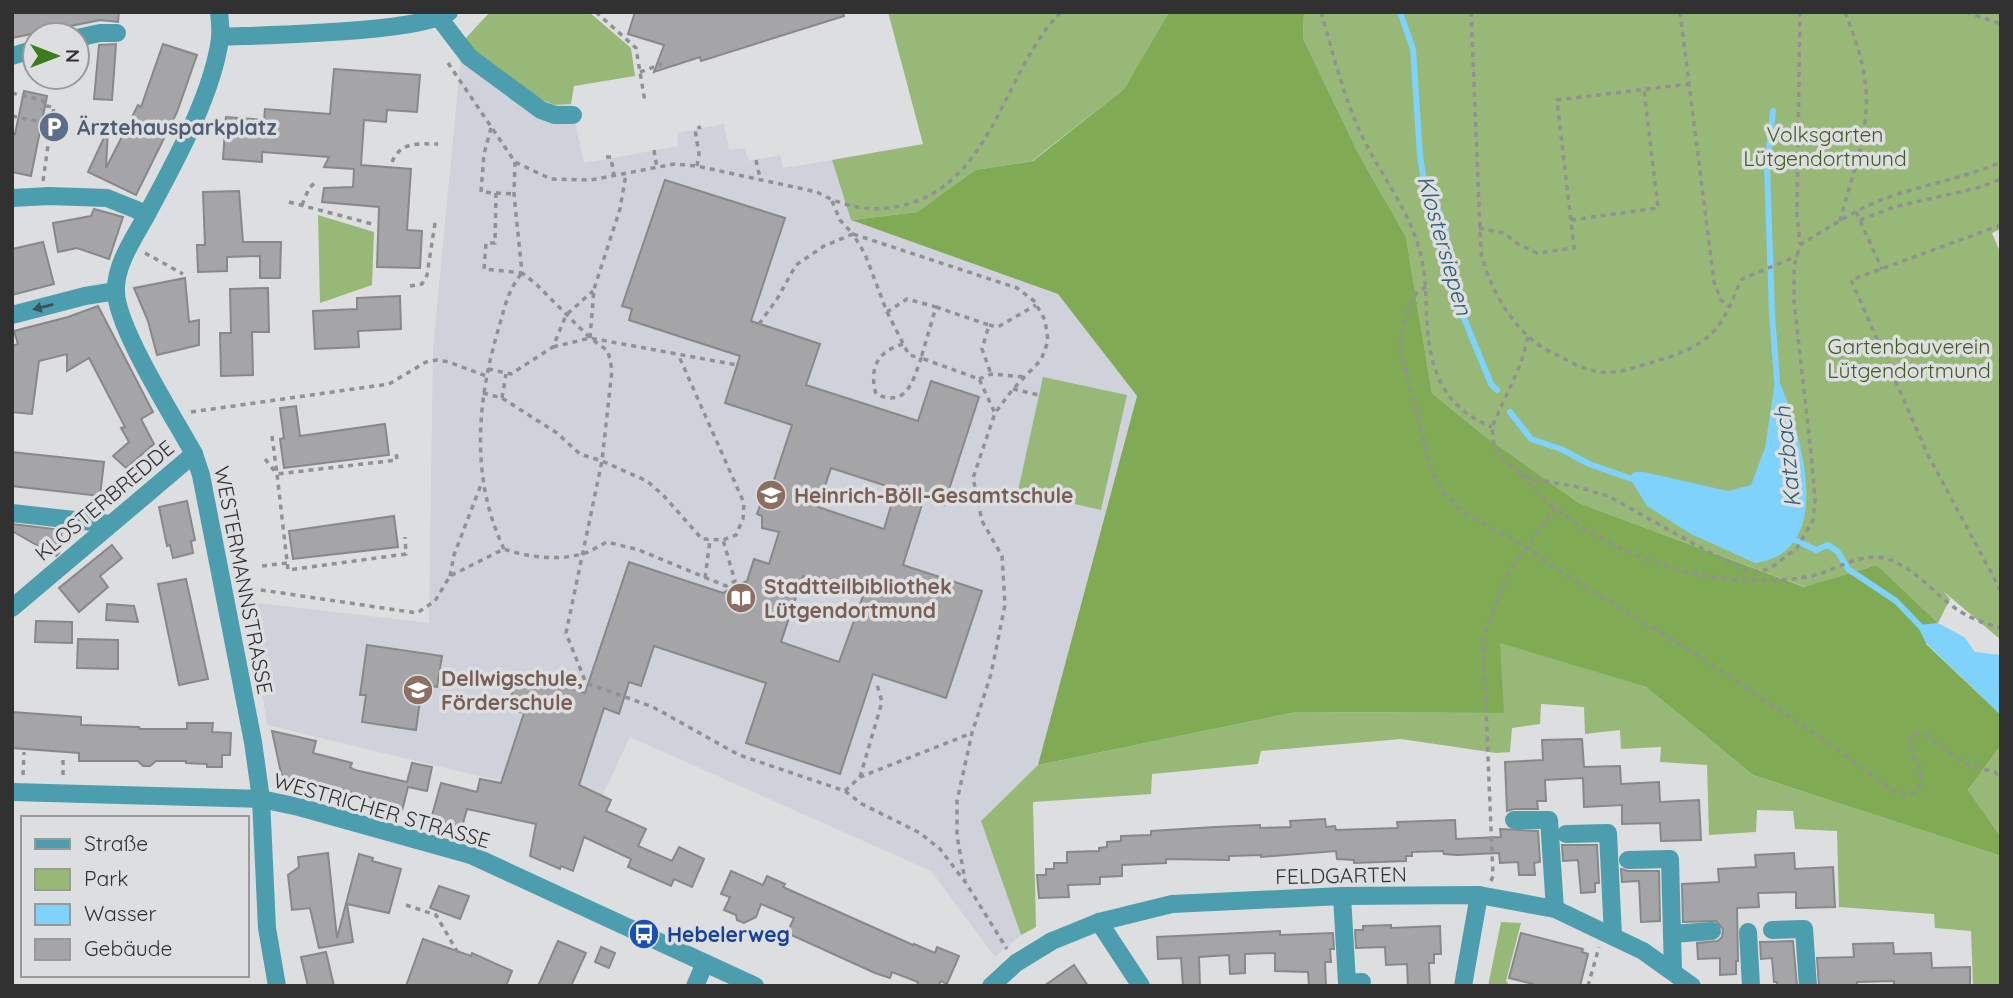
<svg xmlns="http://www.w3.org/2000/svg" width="2013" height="998" viewBox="0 0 2013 998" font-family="Quicksand,sans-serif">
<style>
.built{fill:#cfd2db}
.green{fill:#98b878}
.forest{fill:#81aa54}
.water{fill:#7fd2fa}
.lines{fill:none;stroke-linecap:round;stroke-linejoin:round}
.stream{stroke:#7fd2fa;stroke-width:6}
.building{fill:#a5a5a7;stroke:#87888a;stroke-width:2;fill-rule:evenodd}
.path{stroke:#919193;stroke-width:3.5;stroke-dasharray:5 5;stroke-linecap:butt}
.minor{stroke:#4c9dae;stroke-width:18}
.oneway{fill:#395157}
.labels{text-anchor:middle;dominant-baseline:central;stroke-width:7;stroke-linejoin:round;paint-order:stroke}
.service-label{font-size:21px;font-weight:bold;fill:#4e5e75;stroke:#dddee0;text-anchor:start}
.park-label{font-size:21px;fill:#425d22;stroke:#dddee0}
.education-label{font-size:21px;font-weight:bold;fill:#785e54;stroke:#dddee0;text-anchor:start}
.street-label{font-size:21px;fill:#313132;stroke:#dddee0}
.transit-label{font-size:21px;font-weight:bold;fill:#164399;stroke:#dddee0;text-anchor:start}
.water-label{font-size:23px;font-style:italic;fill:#2f5e73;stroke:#dddee0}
</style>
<rect width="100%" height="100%" fill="#dddee0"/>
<!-- built -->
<path class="built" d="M463 35 474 54 555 105 571 104 584 163 678 146 677 133 724 124 729 150 745 148 748 161 780 155 783 168 832 160 851 220 1058 294 1137 396 1038 765 981 821 1021 935 995 957 931 871 630 737 601 799 483 777 267 725 249 602 429 623 433 349Z"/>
<!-- green -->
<g class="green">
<path d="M490 12H589L631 48 635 76 574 86 571 104 555 105 540 99 474 54 465 39Z"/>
<path d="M888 12H1169L1124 89 1032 161 975 170 917 212 851 220 832 160 923 144Z"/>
<path d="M1304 12H2001V229L1992 233 2001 254V640L1943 591 1950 599 1938 623 1877 565 1805 587 1579 503 1482 434 1432 393 1406 237 1358 153 1303 38Z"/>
<path d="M318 215 374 232 372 285 320 303Z"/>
<path d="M1043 377 1127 395 1101 510 1018 491Z"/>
<path d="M1499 642 1646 687 1753 775 2001 856V986H1973L1971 931 1935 928 1934 914 1839 907 1837 831 1795 829 1793 811 1757 810 1756 832 1709 835 1707 765 1660 762 1661 747 1621 749 1620 730 1585 734 1584 707 1541 704 1540 724 1512 728 1510 752 1496 753 1401 739 1261 751 1258 764 1152 774 1151 794 1033 802 1036 927 1021 935 981 821 1038 765 1296 712 1503 713Z"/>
<path d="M2001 745V837L1968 790Z"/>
<path d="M1501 922 1521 923 1506 981 1510 986H1488Z"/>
</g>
<!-- forest -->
<path class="forest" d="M1169 12H1304L1303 38 1358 153 1406 237 1432 393 1482 434 1579 503 1804 587 1877 565 1938 623 1926 644 2001 715V745L1968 790 2001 837V856L1753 775 1646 687 1500 643 1504 713 1296 712 1038 765 1137 396 1058 294 851 220 917 212 975 170 1033 161 1124 89Z"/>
<!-- water -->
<g class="water">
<path d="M1776 374C1798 423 1841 552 1755 563L1691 534 1647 506 1629 477 1634 472H1644L1728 491 1751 485 1765 448Z"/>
<path d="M1938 623 1964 637 1975 652 2001 655V715L1926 643 1917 625Z"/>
</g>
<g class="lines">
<!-- stream -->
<g class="stream">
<path d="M1400 12 1413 49 1420 156 1425 188 1438 210 1446 231 1450 267 1457 301 1491 384 1497 390"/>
<path d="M1773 111 1767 167 1772 314 1777 381"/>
<path d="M1510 412 1531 439 1561 449 1589 464 1635 480"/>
<path d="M1789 537 1816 550 1828 545 1838 552 1848 569 1896 601 1922 628"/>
</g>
</g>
<!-- building -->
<g class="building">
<path d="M12 12H119L118 22 100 20 12 38Z"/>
<path d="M635 12H843L844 16 701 61 700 57 654 72 664 45 628 34Z"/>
<path d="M116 44 112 100 94 99 99 45Z"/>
<path d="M163 44 197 55 177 112 136 195 88 172 108 129 106 168 138 105 141 107Z"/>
<path d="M334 69 420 75 417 112 387 110 386 122 364 120 361 165 411 169 407 230 422 231 420 268 377 267 379 207 322 202 324 188 353 187 354 169 324 167 329 157 262 152V162L223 159 226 117 264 120 265 109 330 114Z"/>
<path d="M24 91 47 96 31 176 12 172V133L15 134Z"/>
<path d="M665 180 785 218 751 321 820 344 806 385 918 421 931 381 979 397 944 505 924 498 903 565 982 591 946 698 873 674 840 774 746 743 766 683 654 646 641 686 629 682 619 714 604 708 579 785 611 800 606 811 646 829 638 846 672 861 679 847 704 859 692 887 674 879 671 886 642 873 628 867 631 859 584 837 573 871 561 866 560 869 530 856 536 824 467 809 462 827 431 819 441 783 477 792 480 779 501 783 524 713 508 708 518 673 585 693 629 562 723 593 747 581 754 559 769 564 779 532 762 528V516L757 514 766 489 770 492 792 425 725 403 740 356 629 320 632 309 622 306ZM831 468 896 489 884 529 818 507ZM803 576 863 596 839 662 781 642Z"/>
<path d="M239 191 243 242H281L280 278H260V256L227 257V271L198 272 197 245H205L203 192Z"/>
<path d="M94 209 123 217 109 259 77 248 58 252 53 223 91 216Z"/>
<path d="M43 242 54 284 12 295V249Z"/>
<path d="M185 278 189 322 199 320V345L157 355 148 321 134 288Z"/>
<path d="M268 288 269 332H252L253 375 221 376 220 333H231L230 289Z"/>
<path d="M400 296 401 329 358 331 359 347 315 349 313 311 357 309V298Z"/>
<path d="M98 306 153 412 141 419 154 444 126 468 113 456 129 442 121 428 125 427 89 358 67 371V354L39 361 32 414 12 412V346L18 344 14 331 68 317Z"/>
<path d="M296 406 300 436 385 424 389 455 284 468 280 439 284 438 280 408Z"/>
<path d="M12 452 104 462 100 496 12 486Z"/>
<path d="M187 501 195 540 191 541 193 553 173 558 170 545 167 546 159 507Z"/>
<path d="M394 516 398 547 293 559 289 531Z"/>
<path d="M12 524 62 530 59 553 56 556 12 531Z"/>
<path d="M112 545 122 558 100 576 108 587 79 612 59 588Z"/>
<path d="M186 579 208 679 179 685 158 584Z"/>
<path d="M107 604 134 606 138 622 106 620Z"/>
<path d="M36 621 72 622V643L35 642Z"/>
<path d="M78 639 118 640V669L77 668Z"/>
<path d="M367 645 442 656 437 687 422 685 416 730 362 722 366 695H360Z"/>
<path d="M12 712 81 717V725L139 727 140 729H187V723H213L212 732 231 733 230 755H222V767H207V764L186 763V761H156L150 766H143L138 761H79V753L12 748Z"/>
<path d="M272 731 316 741 313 753 352 763 350 767 355 770 407 782 412 763 432 767 427 791 408 787 402 811 371 803 372 798 315 783 314 788 286 781 281 773Z"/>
<path d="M1582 739 1584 767 1620 766 1621 784 1659 782 1660 802 1699 800 1701 840 1661 841 1660 823 1622 824V805L1584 807 1583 778 1545 780 1546 801H1537L1538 809H1514L1507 811 1505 762 1543 760 1542 740Z"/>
<path d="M1325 819 1326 827 1335 826 1336 830 1398 828 1397 822 1455 820 1456 839 1501 837 1500 829 1538 831 1540 862 1534 863 1535 875H1519L1518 862 1500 863 1499 853 1457 855 1444 854 1443 851 1412 852V856H1406V861L1354 863V860L1337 859 1336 851 1261 857V855L1229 856V860L1166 859V863L1122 865V876L1100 877V884L1068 885 1069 897 1039 898 1037 875H1046V869H1054V863H1067V852L1099 851V848L1107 847V842L1121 841V836L1151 835V831L1215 827 1260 825V828L1291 827 1290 821Z"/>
<path d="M1562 845H1597L1599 883H1595V892L1581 893 1578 860 1563 861Z"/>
<path d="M328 853 337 938 359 854 373 858 372 861 401 869 389 913 347 904 353 942 319 948 310 908 292 910 288 875 299 867 298 857Z"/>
<path d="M1794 853 1795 869 1833 867 1835 907 1796 908V892L1758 893 1759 907 1737 908 1738 961H1736V974L1720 975V958L1698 959 1697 943 1718 941 1722 937 1723 929 1716 921 1683 922 1682 884 1719 882 1718 869 1756 867 1755 855Z"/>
<path d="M1621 869 1628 871H1659L1660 921 1641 922 1639 881 1622 882Z"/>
<path d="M731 871 763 885 767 876 785 884 783 887 913 945 914 944 935 953 937 947 959 956 947 984 941 981 938 986H917L918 982 892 972 890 978 875 973 787 933 794 918 761 904 756 917 744 923 737 920 736 915 724 910 730 897 721 894Z"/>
<path d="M439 886 469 896 460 919 430 908Z"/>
<path d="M1391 925V928L1440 926 1441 954H1434V963H1429L1430 986H1408L1407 964 1386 965 1385 947 1356 948 1355 930H1363V926Z"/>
<path d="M1280 931V935L1333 933 1334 949H1330L1331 962H1325L1326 986H1309L1308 972 1275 971V953L1245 954V973L1230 974 1229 955 1199 957 1200 986H1183L1181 958 1158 959 1157 937Z"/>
<path d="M1521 933 1583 949 1582 952 1588 954 1580 986H1532L1533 984 1509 978Z"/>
<path d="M423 939 471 956 472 953 512 971 506 986H406Z"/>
<path d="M558 941 586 953 571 986H538Z"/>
<path d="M1793 941 1797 986H1777V982H1774L1772 958 1761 959 1760 942Z"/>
<path d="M1893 943 1894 954 1931 953 1932 968 1970 967V986H1894V981L1857 982V986H1819L1817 958 1854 957 1853 944Z"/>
<path d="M601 947 615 953 609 968 595 962Z"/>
<path d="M326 952 334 986H308L301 957Z"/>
<path d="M1074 965 1088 986H1044Z"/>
</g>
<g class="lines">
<!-- path -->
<g class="path">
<path d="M596 12 636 48 645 102"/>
<path d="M1321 12C1333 53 1343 95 1361 134 1380 174 1409 209 1420 252 1432 298 1419 338 1441 383 1452 404 1469 418 1492 427"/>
<path d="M1471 12 1481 253C1488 283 1506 316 1529 337 1539 347 1553 353 1565 359 1576 365 1588 371 1601 372 1618 374 1636 367 1653 362 1673 356 1695 349 1711 334 1727 319 1732 298 1742 279L1797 256"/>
<path d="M1680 12 1714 282 1721 300 1728 306"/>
<path d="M1800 12 1797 216 1800 244"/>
<path d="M1966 12 2001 24"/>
<path d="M448 63 515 162 551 179 591 180 674 164 697 166 817 192C837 204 864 211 888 208 993 195 999 75 1061 12"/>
<path d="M640 72 662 64"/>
<path d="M12 93 42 100 46 106"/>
<path d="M12 116 51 124 54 107 46 106 41 110"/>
<path d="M491 128 484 154 481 192 496 193 495 243H486L484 269 522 273"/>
<path d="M654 150 657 168"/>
<path d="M606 157H611L614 176"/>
<path d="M756 160 760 178"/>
<path d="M392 162C401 141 418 144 438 144"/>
<path d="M515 162 514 194 522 273 535 283 590 338 608 351 612 370 602 461 566 633 586 683 653 707 739 755 845 791 862 804 920 833 940 849 966 883 1007 949"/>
<path d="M697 166 699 154 695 129 701 127"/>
<path d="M43 181 51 124"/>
<path d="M496 193 514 194"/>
<path d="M832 201 840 220 853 234 1017 288 1034 301 1045 320 1048 341 1041 360 1013 389 995 413 973 478 982 521 1002 556 1005 605 991 674 972 733 957 801V836L965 880"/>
<path d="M289 202 376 225"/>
<path d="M302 205 309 188 317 181"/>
<path d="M1856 212 1882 269"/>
<path d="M1571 220 1658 208 1644 90"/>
<path d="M1860 220 1894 207 1981 187 2001 179"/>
<path d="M1840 221C1851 176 1872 128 1865 81 1862 56 1854 35 1845 12"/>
<path d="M2001 225 1851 280 1928 455 2001 591"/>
<path d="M1479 228 1504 233 1518 244 1537 253 1574 248 1557 100 1689 84"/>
<path d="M145 253 183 274"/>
<path d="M410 286 422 284 427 275 435 223"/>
<path d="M1426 287 1418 291 1411 302 1403 326 1400 349 1431 469 1444 493 1463 512 1528 548 1552 566 1700 657 1818 736 1894 791 1906 795 1916 792C1931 768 1910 762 1909 741L1915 733 1926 735 1967 765 1995 772 2001 780"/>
<path d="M936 307 989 325 982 349 991 374"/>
<path d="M887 312 909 355 921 358C913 382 906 408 876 394 869 369 877 351 903 344"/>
<path d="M759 324 777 299 796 265 824 246 853 234 865 254 887 312 907 299 936 307 921 358 979 379 995 413"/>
<path d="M989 325 998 327 1036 305"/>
<path d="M1528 337 1521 363 1492 427 1494 444 1501 458 1521 474 1537 480 1574 486 1608 496 1703 549 1749 572 1762 571 1772 567 1797 548 1813 520 1815 499 1811 453 1794 301V266L1800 245C1828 228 1856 209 1886 198 1925 184 1962 179 2001 162"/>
<path d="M590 338 594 289 620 209 626 174"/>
<path d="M553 347 590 338 737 365"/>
<path d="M488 369 511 374 553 347 566 315 593 291"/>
<path d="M979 379 991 374 1025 377"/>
<path d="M1013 389 1039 395"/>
<path d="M483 393 502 398 557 433 580 454 602 461 647 481 663 495 702 539 723 540 736 535 743 519 744 503 678 354"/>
<path d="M502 398 506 374"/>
<path d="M191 412 389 384 426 362 437 360 449 362 486 376"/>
<path d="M272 436 277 474 397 460 396 452"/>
<path d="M265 459 277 474 288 570 406 554 405 537"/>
<path d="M1522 475C1533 486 1543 500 1556 509 1626 562 1719 592 1806 577 1833 573 1855 553 1883 558 1913 564 1936 597 1961 612 1974 620 1987 624 2001 628"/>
<path d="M504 549C470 478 477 400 499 327 505 306 508 290 522 273"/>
<path d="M262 566 287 563"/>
<path d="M450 576 454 555 482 482"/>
<path d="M705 578 710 540"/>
<path d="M241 587 417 613 435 601 450 576 504 549C527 557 557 561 582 554 590 552 599 546 607 542L639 550 726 586 735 581 723 540"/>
<path d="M23 775 24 752"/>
<path d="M63 775V756"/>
<path d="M860 777 882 702 876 681"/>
<path d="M845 791 860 777 972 733"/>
<path d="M1491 881 1493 876 1483 638 1507 575 1555 508"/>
<path d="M406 905 436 915 458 953"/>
<path d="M1588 986 1599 947"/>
</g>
<!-- minor -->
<g class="minor">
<path d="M219 12C220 21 221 30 220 39 212 97 173 165 146 216 134 238 115 265 116 291 116 327 175 419 194 454L201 475 253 742 261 799 267 928 277 986"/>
<path d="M440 19 469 57 541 110 555 115H573"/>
<path d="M220 37C263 35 421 33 449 12"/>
<path d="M77 38 100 33H117"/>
<path d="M12 56 35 49"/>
<path d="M12 198 49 196 107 198 147 214"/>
<path d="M12 315 85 296 116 291"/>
<path d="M12 513 110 524"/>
<path d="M12 608 194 454"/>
<path d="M12 792 261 799 299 807 471 855 755 986"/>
<path d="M1514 820H1549L1555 909"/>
<path d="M1566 834 1608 833 1613 936"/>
<path d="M1628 860 1670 859 1673 971"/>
<path d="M1342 896 1347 983 1362 982"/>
<path d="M1099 922 1141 986"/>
<path d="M1772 930 1804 929 1808 986"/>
<path d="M1748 932 1751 986"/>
<path d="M1672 934 1712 931"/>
<path d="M695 986 705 963"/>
<path d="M991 986 1016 963 1052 941 1099 922 1172 904 1342 896 1479 895 1555 909 1643 951 1692 986"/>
<path d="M1463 986 1479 895"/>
</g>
</g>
<!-- one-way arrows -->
<defs><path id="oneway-solid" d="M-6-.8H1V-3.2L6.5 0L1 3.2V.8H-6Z" transform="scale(1.75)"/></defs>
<use class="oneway" href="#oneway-solid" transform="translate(43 307) rotate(166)"/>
<!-- icons -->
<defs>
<g id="parking-disc" transform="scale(1.575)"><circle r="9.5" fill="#5c6f8a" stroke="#dddee0"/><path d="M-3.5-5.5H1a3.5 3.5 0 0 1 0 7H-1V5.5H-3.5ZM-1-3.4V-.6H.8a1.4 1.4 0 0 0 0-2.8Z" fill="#fff"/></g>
<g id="school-disc" transform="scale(1.575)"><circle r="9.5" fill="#8d6e63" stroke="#dddee0"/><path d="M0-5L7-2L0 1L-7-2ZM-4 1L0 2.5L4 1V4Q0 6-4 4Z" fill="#fff"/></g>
<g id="library-disc" transform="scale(1.575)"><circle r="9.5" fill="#8d6e63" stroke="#dddee0"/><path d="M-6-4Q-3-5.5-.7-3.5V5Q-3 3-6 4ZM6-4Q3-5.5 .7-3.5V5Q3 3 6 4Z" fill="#fff"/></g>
<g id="bus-disc" transform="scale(1.575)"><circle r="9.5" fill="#1a4fb4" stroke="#dddee0"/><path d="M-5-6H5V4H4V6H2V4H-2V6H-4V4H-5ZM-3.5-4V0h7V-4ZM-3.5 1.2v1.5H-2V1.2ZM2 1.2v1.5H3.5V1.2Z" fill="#fff"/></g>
</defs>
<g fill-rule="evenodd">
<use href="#parking-disc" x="54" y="127"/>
<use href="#school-disc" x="771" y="495"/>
<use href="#library-disc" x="741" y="598"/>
<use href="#school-disc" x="418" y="690"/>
<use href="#bus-disc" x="644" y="934"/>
</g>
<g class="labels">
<!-- service labels -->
<g class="service-label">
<text x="77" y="127">Ärztehausparkplatz</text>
</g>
<!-- park labels -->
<g class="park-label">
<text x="1825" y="134">Volksgarten<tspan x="1825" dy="24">Lütgendortmund</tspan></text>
<text x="1909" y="346">Gartenbauverein<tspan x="1909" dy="24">Lütgendortmund</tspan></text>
</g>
<!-- education labels -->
<g class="education-label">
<text x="794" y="495">Heinrich-Böll-Gesamtschule</text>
<text x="764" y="586">Stadtteilbibliothek<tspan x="764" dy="24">Lütgendortmund</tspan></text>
<text x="441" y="678">Dellwigschule,<tspan x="441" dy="24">Förderschule</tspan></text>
</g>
<!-- street labels -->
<g class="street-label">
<text transform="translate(104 500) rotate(-40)">KLOSTERBREDDE</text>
<text transform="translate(244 580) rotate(79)">WESTERMANNSTRASSE</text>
<text transform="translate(382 810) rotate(16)">WESTRICHER STRASSE</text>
<text transform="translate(1341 875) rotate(-1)">FELDGARTEN</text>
</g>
<!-- transit labels -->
<g class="transit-label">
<text x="667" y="934">Hebelerweg</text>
</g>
<!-- water labels -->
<g class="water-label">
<text transform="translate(1445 245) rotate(74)">Klostersiepen</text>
<text transform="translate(1787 457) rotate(-96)">Katzbach</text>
</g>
</g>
<!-- border -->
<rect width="2013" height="998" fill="none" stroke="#313132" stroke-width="28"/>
<!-- legend -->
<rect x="21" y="816" width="228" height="161" fill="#dddee0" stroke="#98999a" stroke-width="2"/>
<rect x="35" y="839" width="35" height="10" fill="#4c9dae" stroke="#98999a" stroke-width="2"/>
<text x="84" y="851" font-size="21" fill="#313132">Straße</text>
<rect x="35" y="869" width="35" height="21" fill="#98b878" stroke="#98999a" stroke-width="2"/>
<text x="84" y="886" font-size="21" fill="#313132">Park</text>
<rect x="35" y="904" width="35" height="21" fill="#7fd2fa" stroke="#98999a" stroke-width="2"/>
<text x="84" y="921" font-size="21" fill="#313132">Wasser</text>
<rect x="35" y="939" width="35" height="21" fill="#a5a5a7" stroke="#98999a" stroke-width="2"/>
<text x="84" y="956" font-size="21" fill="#313132">Gebäude</text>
<!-- north arrow -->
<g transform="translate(56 56) rotate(90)"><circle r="33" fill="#dddee0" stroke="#98999a" stroke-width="2"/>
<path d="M0-5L12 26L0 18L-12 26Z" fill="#3c7c1c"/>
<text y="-10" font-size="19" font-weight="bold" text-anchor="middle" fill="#313132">N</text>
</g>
</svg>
